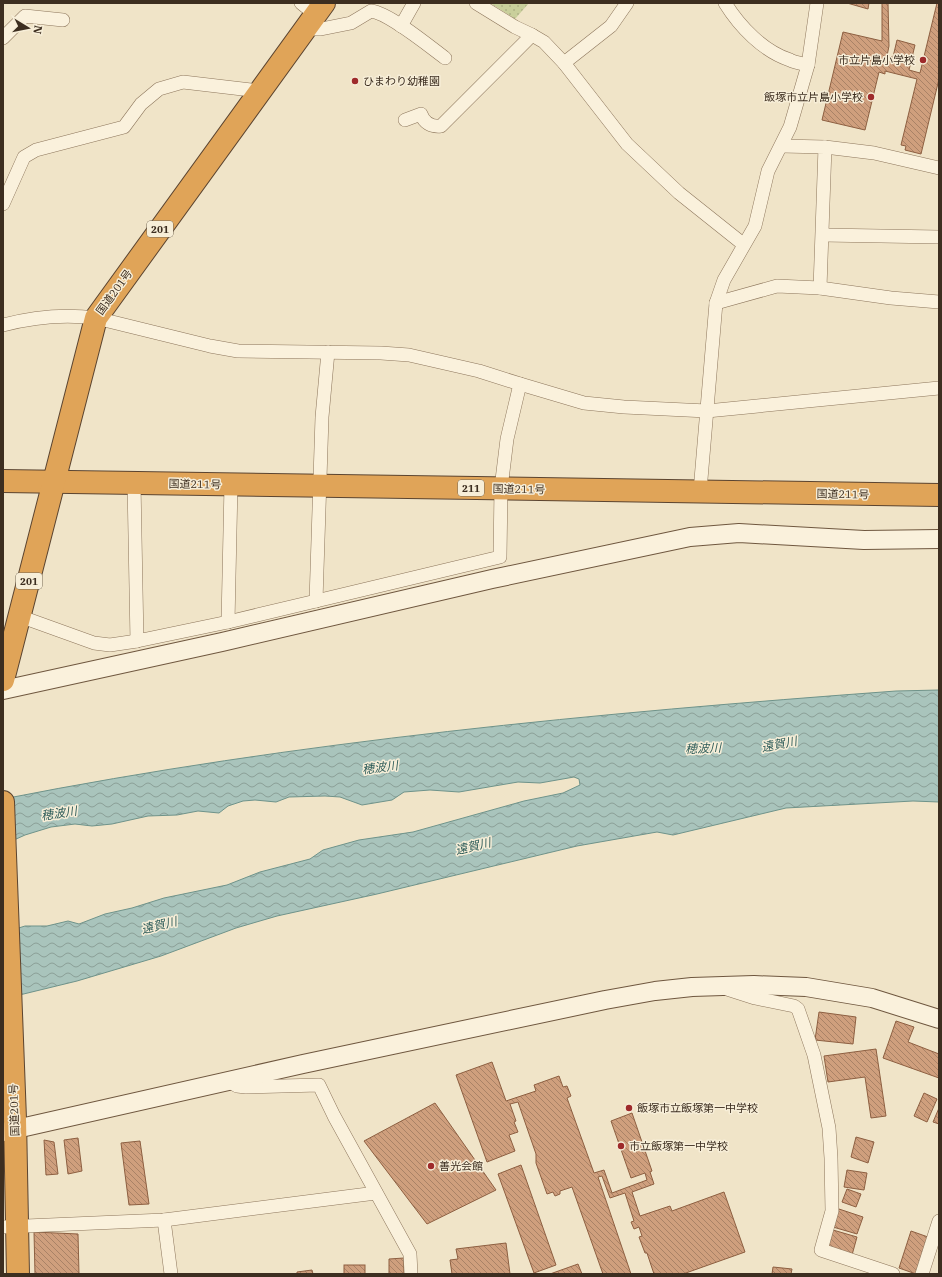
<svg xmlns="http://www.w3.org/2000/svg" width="942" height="1277" viewBox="0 0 942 1277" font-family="'IBM Plex Serif','Noto Sans JP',serif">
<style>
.park{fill:url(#park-dots)}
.water{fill:url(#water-waves);stroke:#6f938a}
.building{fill:url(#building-back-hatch);stroke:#8d5f41}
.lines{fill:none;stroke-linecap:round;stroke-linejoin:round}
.street-casing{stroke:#8d765c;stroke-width:14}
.secondary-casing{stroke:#6f573f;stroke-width:20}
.highway-casing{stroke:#5b4430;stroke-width:24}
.street{stroke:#faf1dc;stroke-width:13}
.secondary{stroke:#faf1dc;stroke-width:18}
.highway{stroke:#e0a458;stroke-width:22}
.poi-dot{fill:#9e2a2b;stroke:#f7eed8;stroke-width:1.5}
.labels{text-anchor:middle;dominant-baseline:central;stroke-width:3;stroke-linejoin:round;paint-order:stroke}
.shield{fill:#f7eed8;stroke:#756857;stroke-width:1}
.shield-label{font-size:10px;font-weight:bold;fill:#3d2e20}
.poi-label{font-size:11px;fill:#3d2e20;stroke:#f7eed8;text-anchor:start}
.street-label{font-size:11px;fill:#3d2e20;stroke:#f7eed8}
.water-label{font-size:12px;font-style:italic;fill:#2f5d5a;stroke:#f7eed8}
</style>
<defs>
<pattern id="park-dots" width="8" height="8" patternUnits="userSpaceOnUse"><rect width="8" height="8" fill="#c9cf9b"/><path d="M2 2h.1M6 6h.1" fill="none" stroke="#aeb285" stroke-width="1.8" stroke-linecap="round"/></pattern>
<pattern id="water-waves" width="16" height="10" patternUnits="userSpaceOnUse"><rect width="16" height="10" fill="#a9c4bc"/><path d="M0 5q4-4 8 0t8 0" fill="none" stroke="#8ba098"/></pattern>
<pattern id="building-back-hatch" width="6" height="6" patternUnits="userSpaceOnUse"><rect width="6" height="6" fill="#cf9f7d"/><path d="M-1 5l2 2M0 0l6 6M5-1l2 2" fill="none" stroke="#a98266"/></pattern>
</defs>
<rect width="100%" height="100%" fill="#f0e4c8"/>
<!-- park -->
<path class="park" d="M490 3H529L515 19Z"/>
<!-- water -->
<path class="water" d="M939 690V802L913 801 786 808 673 835 657 832 577 846 377 894 277 916 236 928 161 956 77 981 3 999V933L25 926H47L68 921 79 924 105 914 132 908 164 898 227 885 260 872 310 859 323 850 359 840 413 832 524 801 563 793 580 785 579 779 574 777 540 783 518 782 459 792 430 790 404 792 392 800 362 805 340 797 325 796 289 797 276 802 255 800 243 801 228 806 219 813 198 811 177 815 148 816 112 824 92 826 75 824 51 827 25 835 3 845V799C297 741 597 713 896 691Z"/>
<!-- building -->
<g class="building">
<path d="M847 3H869L868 9Z"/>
<path d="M882 3H888L889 46 887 56 893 57 897 40 915 45 909 70 920 73 937 3H939V79L921 154 905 150 906 146 901 145 917 79 885 71V74L879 72 865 130 822 120 843 32 882 41Z"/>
<path d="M819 1012 856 1017 853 1044 815 1040Z"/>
<path d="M896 1021 914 1027 908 1042 939 1054V1078L883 1058Z"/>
<path d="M876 1049 886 1116 871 1118 865 1077 828 1082 824 1056Z"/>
<path d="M492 1062 506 1101 536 1091 534 1085 559 1076 563 1087 567 1086 571 1096 567 1098 594 1173 604 1170 612 1193 647 1180 645 1173 631 1178 611 1121 632 1113 652 1171 650 1172 654 1184 632 1192 640 1216 670 1206 672 1211 724 1192 745 1252 683 1274H654L647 1253H645L639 1237 642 1236 639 1227 634 1229 631 1222 634 1221 625 1193 610 1198 602 1176 598 1177 631 1274H603L572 1187 560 1191V1194L555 1196 553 1192 547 1194 536 1163V1154L518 1102 510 1104 516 1121 514 1122 518 1132 509 1135 515 1151 487 1162 456 1075Z"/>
<path d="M924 1093 937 1099 927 1122 914 1116Z"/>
<path d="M435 1103 496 1190 427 1224 364 1141Z"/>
<path d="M939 1108V1124L933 1122Z"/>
<path d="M856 1137 874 1142 868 1163 851 1157Z"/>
<path d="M78 1138 82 1171 68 1174 64 1140Z"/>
<path d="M44 1140 54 1142 58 1174 46 1175Z"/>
<path d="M140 1141 149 1204 129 1205 121 1143Z"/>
<path d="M521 1165 556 1265 534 1273 498 1174Z"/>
<path d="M847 1170 867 1173 864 1190 844 1187Z"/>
<path d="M847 1189 861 1194 856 1207 842 1202Z"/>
<path d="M839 1209 863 1217 857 1234 833 1227Z"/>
<path d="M833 1230 857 1237 852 1255 827 1247Z"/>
<path d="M911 1231 928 1237 916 1274 899 1268Z"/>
<path d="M34 1232 78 1234 79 1274H35Z"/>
<path d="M506 1243 510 1274H452L450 1260 458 1259 456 1249Z"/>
<path d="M404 1258V1274H389V1259Z"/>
<path d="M578 1264 582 1274H550Z"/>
<rect x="344" y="1265" width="21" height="9"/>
<path d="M773 1267 792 1269 791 1274H772Z"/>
<path d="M312 1270 313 1274H297V1272Z"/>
</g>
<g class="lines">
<!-- street casing -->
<g class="street-casing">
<g id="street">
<path d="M301 3 316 15"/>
<path d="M476 3 515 27 532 35 544 42 564 63 627 144 679 193 743 244"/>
<path d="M725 3C740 27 763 51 790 60 795 63 802 63 808 65"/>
<path d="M401 26 414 3"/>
<path d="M305 29H321L351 23 371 11C389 13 429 46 445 58"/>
<path d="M3 38 25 16 63 20"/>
<path d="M564 63 611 26 627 3"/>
<path d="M405 120 421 114C424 123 431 127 441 126L532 35"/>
<path d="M782 146 825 147 820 288"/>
<path d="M825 147 874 153 939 168"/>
<path d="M3 204 24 157 36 150 124 127 141 104 159 89 183 82 251 90 258 93"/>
<path d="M823 235 939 237"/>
<path d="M716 303 777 286 820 288 891 298 939 302"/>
<path d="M3 325C33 317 65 314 96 318L210 346 238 351 381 353 409 355 479 371 520 384 584 403 624 407 707 411 939 388"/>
<path d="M134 483 137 641 228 622 316 601 322 417 328 352"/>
<path d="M700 491 716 303 724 280 755 226 768 171 790 127 808 65 817 3"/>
<path d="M316 601 500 557 501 488 507 439 520 384"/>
<path d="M19 616 94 643 110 645 137 641"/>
<path d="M228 622 231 485"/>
<path d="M727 989 755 998 794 1006 798 1009 814 1055 829 1128 831 1158 832 1211 821 1250 893 1274"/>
<path d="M230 1082 237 1086 246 1087 319 1085 334 1116 410 1254 411 1274"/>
<path d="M164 1220 171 1274"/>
<path d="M3 1227 164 1220 376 1193"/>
<path d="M922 1274 939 1221"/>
</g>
</g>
<!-- secondary casing -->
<g class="secondary-casing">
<g id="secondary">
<path d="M3 690 222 642 492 579 690 537 739 533 864 540 939 539"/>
<path d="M3 1132 303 1064 605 1000 655 991 692 987 754 985 806 987 872 998 939 1019"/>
</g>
</g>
<!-- highway casing -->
<g class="highway-casing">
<g id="highway">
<path d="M3 481 939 495"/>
<path d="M3 680 96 318 324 3"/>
<path d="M3 802 15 1119 18 1274"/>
</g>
</g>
<!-- street -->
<use href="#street" class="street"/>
<!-- secondary -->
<use href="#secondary" class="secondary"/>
<!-- highway -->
<use href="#highway" class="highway"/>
</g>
<!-- markers -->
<g class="poi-dot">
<circle cx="923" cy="60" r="4"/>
<circle cx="355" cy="81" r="4"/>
<circle cx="871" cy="97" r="4"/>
<circle cx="629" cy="1108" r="4"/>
<circle cx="621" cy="1146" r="4"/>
<circle cx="431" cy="1166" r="4"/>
</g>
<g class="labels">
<!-- shield labels -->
<g class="shield">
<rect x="147" y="221" width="26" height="16" rx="3"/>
<rect x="458" y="480" width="26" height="16" rx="3"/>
<rect x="16" y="573" width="26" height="16" rx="3"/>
</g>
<g class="shield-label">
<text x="160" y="229">201</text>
<text x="471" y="488">211</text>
<text x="29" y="581">201</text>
</g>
<!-- poi labels -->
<g class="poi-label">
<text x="915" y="60" text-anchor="end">市立片島小学校</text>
<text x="363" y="81">ひまわり幼稚園</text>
<text x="863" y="97" text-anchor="end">飯塚市立片島小学校</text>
<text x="637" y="1108">飯塚市立飯塚第一中学校</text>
<text x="629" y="1146">市立飯塚第一中学校</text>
<text x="439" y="1166">善光会館</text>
</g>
<!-- street labels -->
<g class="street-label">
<text transform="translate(114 292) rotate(-54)">国道201号</text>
<text transform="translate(195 484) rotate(1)">国道211号</text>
<text transform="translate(519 489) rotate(1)">国道211号</text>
<text transform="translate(843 494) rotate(1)">国道211号</text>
<text transform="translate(14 1110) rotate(-92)">国道201号</text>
</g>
<!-- water labels -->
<g class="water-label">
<text transform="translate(779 744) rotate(-11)">遠賀川</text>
<text transform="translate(703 748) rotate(-2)">穂波川</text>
<text transform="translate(380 767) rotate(-7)">穂波川</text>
<text transform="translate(59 813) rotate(-8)">穂波川</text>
<text transform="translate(473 846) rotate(-13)">遠賀川</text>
<text transform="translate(159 925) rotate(-14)">遠賀川</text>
</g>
</g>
<!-- border -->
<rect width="942" height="1277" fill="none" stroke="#3d2e20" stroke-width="8"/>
<!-- north arrow -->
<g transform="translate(28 28) rotate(100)" stroke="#f7eed8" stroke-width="3" paint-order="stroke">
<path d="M0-3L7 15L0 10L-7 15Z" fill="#3d2e20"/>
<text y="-6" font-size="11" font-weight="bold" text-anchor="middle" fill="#3d2e20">N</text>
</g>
</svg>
